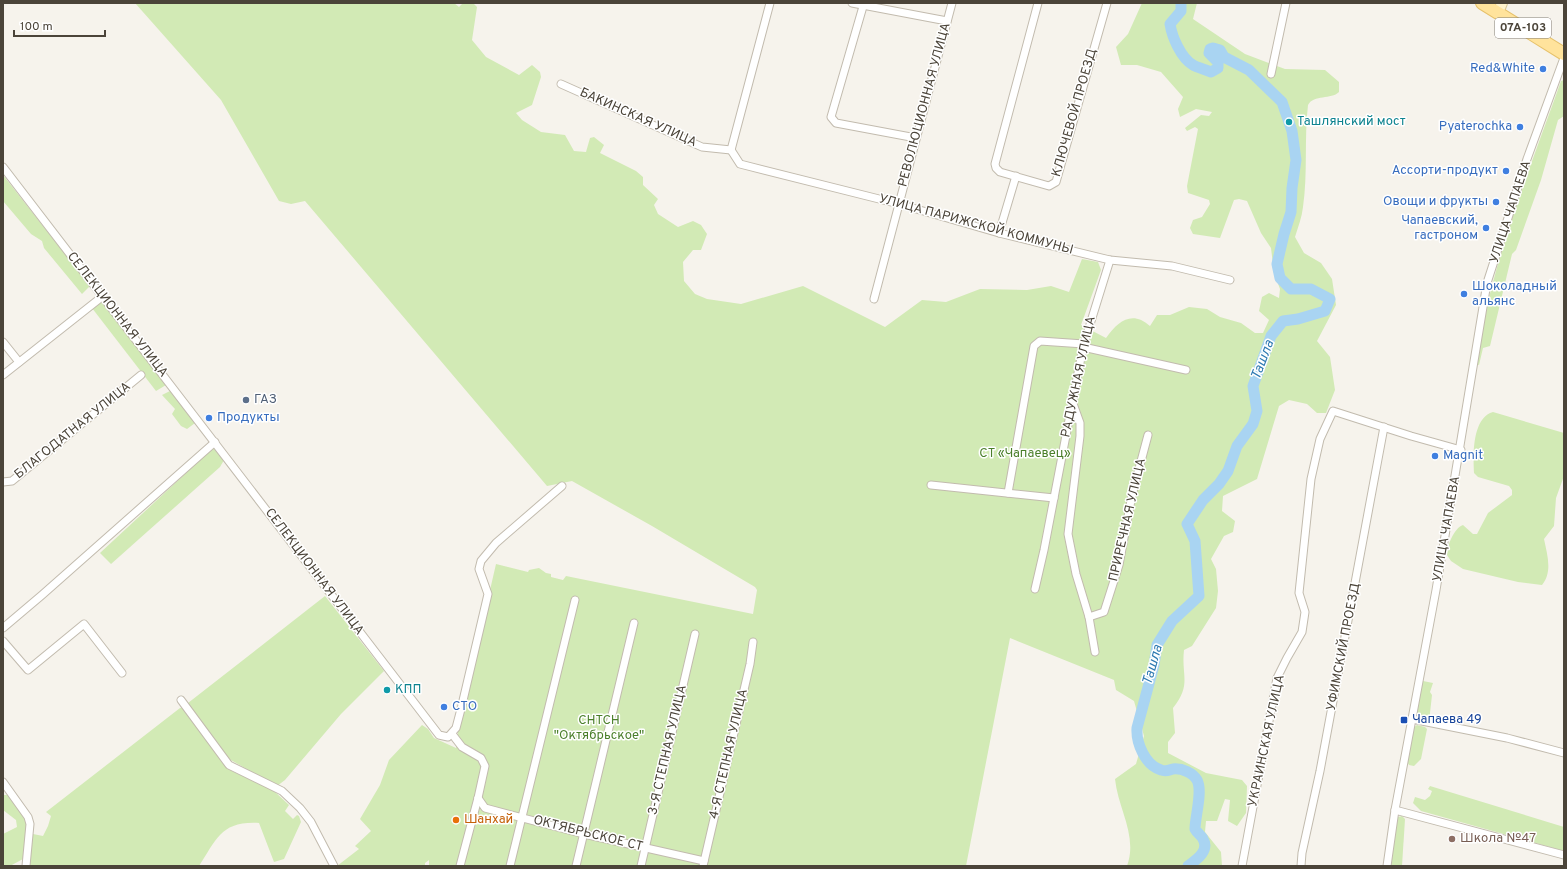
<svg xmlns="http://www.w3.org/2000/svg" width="1567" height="869" viewBox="0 0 1567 869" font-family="Overpass,sans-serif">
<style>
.green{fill:#d2eab5}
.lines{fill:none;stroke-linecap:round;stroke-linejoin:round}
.river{stroke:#a9d4f2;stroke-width:11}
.street-casing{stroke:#c2bbae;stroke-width:9}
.secondary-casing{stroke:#d6c79b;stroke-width:12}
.primary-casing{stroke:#e6c16a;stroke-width:14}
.street{stroke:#fff;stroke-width:7}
.secondary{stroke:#fff3cd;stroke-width:10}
.primary{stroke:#ffe39c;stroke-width:12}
.shop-dot{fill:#3f7fe0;stroke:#fff;stroke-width:1.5}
.culture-dot{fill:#0f9aa8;stroke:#fff;stroke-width:1.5}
.service-dot{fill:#5c6f8a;stroke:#fff;stroke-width:1.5}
.transit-dot{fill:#1a4fb4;stroke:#fff;stroke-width:1.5}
.food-dot{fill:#e8710a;stroke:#fff;stroke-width:1.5}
.education-dot{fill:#8d6e63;stroke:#fff;stroke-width:1.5}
.labels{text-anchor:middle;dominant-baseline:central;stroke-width:3;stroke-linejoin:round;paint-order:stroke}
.shield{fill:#fff;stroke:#817c74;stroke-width:1}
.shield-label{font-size:12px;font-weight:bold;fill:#4b4439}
.shop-label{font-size:13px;fill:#366cbe;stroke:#fff;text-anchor:end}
.street-label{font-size:13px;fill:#4b4439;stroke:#fff}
.culture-label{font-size:13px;fill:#0d838f;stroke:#fff;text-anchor:start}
.service-label{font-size:13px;fill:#4e5e75;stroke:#fff;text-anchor:start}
.park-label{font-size:13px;fill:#4a7f2a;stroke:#fff}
.transit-label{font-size:13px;fill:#164399;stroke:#fff;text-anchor:start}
.food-label{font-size:13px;fill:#c56008;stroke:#fff;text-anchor:start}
.education-label{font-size:13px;fill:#785e54;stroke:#fff;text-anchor:start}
.water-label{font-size:14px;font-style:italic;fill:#2e7ab2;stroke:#fff}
</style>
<rect width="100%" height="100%" fill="#f6f3ec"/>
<!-- green -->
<g class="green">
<path d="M135 3H454L459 7 463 3H473L477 7 472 40 486 57 519 75 532 65 540 72 541 77 532 105 516 113 522 120 541 132 565 135 574 151 586 152 590 138 594 137 604 145 600 153 636 171 643 177V185L658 199 654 205 658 214 678 227 693 221 701 225 707 234 701 250H693L683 262 684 281 695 294 707 299 741 304 803 286 885 327 922 300 946 302 980 289 1027 290 1051 286 1069 292 1082 259 1098 262 1101 270 1081 325 1106 338C1118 321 1132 310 1150 326L1157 315H1170L1189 307 1207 309 1220 317 1241 323 1255 333H1263L1269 320 1259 311 1262 297 1269 293 1279 298 1280 289 1274 273 1271 248 1261 233 1247 201 1239 199 1234 200 1220 238 1193 234 1190 228 1193 220 1202 217 1210 204 1209 200 1188 193 1187 186 1198 129 1195 127 1187 131 1185 128 1201 115 1209 116 1212 112 1196 109 1180 117 1178 109 1183 97 1161 72 1137 65H1121L1116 47 1128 34 1142 3H1197L1193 19 1245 54 1285 69 1325 70 1339 82V92C1331 100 1314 94 1308 105 1304 139 1308 173 1303 207 1302 217 1298 227 1295 237L1304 253 1321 263 1332 279 1336 305 1317 341 1330 357 1335 390 1326 413H1317L1307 404 1289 400 1279 406 1257 479 1223 496 1222 511 1235 521 1233 532 1224 536 1211 559 1216 569 1218 591 1216 608 1192 646 1184 650C1181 676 1192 684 1173 708L1175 733 1168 742V753L1206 773 1242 780 1247 786 1246 813 1237 826 1228 821 1230 800 1225 799 1217 821H1206L1205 832 1221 852 1222 866H1127C1138 836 1118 809 1115 779L1136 764 1144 736 1134 701 1116 690 1114 680 1010 638 966 866H429V860L425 863V866H337L359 849 355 846 371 831 360 819 380 785 389 760 422 725 428 729 434 738 456 748 458 739V729L496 564 528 572 529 570 539 568 546 573 551 574V577L563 580 566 576 753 614 757 590 755 587 652 526 572 481 547 486 305 201 291 204 279 201 221 100Z"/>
<path d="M1564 80V116L1558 120 1541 180 1516 250 1512 254 1490 346 1483 348 1479 365 1476 364C1490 266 1528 174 1561 81Z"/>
<path d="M3 175 90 286 82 294 44 248 42 241 31 234 3 201Z"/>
<path d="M101 301 166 385 156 391 92 308Z"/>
<path d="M170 391 195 423 187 429 181 426 172 414 175 409 162 395Z"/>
<path d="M1493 412 1564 433V476L1556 498 1554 526 1544 539C1547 554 1553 572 1542 585L1518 582 1463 569 1451 561 1447 555C1447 546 1454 528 1463 525L1473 534H1477L1488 513 1512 495V490L1509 486 1478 477 1474 473C1473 455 1472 418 1493 412Z"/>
<path d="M213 448 224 460 220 467 111 564 100 553Z"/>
<path d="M325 596 384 671 341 714 285 780 277 786 229 759 188 703Z"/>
<path d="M1423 681 1433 683 1430 692 1432 695 1429 722 1414 720Z"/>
<path d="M180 708H183L232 771 273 790 289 805 285 811 293 819 297 815 299 816 301 822 284 859 274 862 259 823C221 821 217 839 199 866H28L30 839 33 834 43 836 48 826 51 816 46 812Z"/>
<path d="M1417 725 1425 727 1427 729 1421 759 1414 766 1409 765 1406 760 1413 728Z"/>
<path d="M1430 786 1564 827V851L1421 811 1413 803 1415 797 1425 800 1430 796 1432 791 1428 789Z"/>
<path d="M3 795H9L28 823 23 859 10 866H3V834L17 827 16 820 3 810Z"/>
<path d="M1402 816 1405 819 1402 866H1391L1397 819 1398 817Z"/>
</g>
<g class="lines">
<!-- river -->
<path class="river" d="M1181 3V11L1170 24C1172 37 1181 58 1193 65 1198 68 1205 69 1211 72L1218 68V62L1209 53 1210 49 1213 48 1220 50 1224 57 1249 70 1282 102 1292 131 1296 160 1292 188 1291 212 1284 234 1277 264 1280 278 1291 289H1311L1330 299 1325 311 1298 319 1283 321 1271 336 1253 386 1257 411 1253 424 1237 446 1228 471 1219 484 1203 500 1187 524 1195 541 1199 596 1172 621 1157 645 1154 665 1137 728C1136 743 1145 765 1161 770 1166 772 1169 770 1173 769 1182 768 1193 773 1197 780 1203 791 1195 817 1195 829 1197 833 1202 836 1203 839 1210 851 1196 860 1188 866"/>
<!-- street casing -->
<g class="street-casing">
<g id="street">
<path d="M852 3 947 21"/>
<path d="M864 3 831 117 836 123 916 138"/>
<path d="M1038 3 995 164 996 168 1000 172 1049 186 1056 182 1107 3"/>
<path d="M1271 74 1286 3"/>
<path d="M561 84 702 147 731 150"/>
<path d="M731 150 740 164 899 204 999 233 1110 260 1172 266 1230 280"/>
<path d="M731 150 770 3"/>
<path d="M3 167 439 735 448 737 456 728 461 709 488 594 479 569 481 561 496 543 562 486"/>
<path d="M999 233 1016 176"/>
<path d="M874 299 952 3"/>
<path d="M3 342 19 362"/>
<path d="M1083 347 1186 370"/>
<path d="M3 375 103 296"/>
<path d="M1072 401 1080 423V436L1068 534 1076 574 1089 617 1095 652"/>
<path d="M3 482 12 481 141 375"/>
<path d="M931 485 1054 498"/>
<path d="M1008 493 1034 346 1040 341 1084 344"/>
<path d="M1035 589 1044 550 1083 347 1110 260"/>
<path d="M1089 617 1104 612 1119 565 1132 495 1148 435"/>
<path d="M3 628 42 595 215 442"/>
<path d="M3 641 28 670 84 624 122 673"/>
<path d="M181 700 229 765 282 791 300 808 311 822 334 866"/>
<path d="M1412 719 1507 738 1564 753"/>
<path d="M452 734 462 747 481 758 485 766 478 798 460 866"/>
<path d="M3 782 28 817 30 824 26 866"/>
<path d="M478 798 485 808 584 834 704 861"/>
<path d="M1395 810 1564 855"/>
<path d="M510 866 575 600"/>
<path d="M576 866 634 623"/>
<path d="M641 866 695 634"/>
<path d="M703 866 750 664 753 642"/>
<path d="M1242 866 1277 678 1287 658 1302 632 1305 612 1299 593 1311 479 1320 439 1333 411 1411 436 1461 450"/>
<path d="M1301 866 1302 853 1320 771 1384 427"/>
<path d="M1387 866 1395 810 1436 590 1487 283 1527 159 1564 58"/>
</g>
</g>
<!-- secondary casing -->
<g class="secondary-casing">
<path id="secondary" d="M1498 13 1502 3"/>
</g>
<!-- primary casing -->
<g class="primary-casing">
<path id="primary" d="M1482 3 1564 54"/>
</g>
<!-- street -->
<use href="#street" class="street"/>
<!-- secondary -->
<use href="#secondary" class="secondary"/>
<!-- primary -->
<use href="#primary" class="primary"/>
</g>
<!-- markers -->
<g class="shop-dot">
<circle cx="1543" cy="69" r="4"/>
<circle cx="1520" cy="127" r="4"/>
<circle cx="1506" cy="171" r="4"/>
<circle cx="1496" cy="202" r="4"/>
<circle cx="1486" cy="228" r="4"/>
<circle cx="1464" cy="294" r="4"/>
<circle cx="209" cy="418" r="4"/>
<circle cx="1435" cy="456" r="4"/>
<circle cx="444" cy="707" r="4"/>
</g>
<g class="culture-dot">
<circle cx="1289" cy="122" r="4"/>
<circle cx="387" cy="690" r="4"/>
</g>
<circle class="service-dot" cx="246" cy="400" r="4"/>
<rect class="transit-dot" x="1400" y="716" width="8" height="8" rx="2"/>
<circle class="food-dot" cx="456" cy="820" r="4"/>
<circle class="education-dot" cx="1452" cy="839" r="4"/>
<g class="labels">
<!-- shield labels -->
<rect class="shield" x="1495" y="18" width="56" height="20" rx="3"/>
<g class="shield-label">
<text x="1523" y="28">07А-103</text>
</g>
<!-- shop labels -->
<g class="shop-label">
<text x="1535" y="69">Red&amp;White</text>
<text x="1512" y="127">Pyaterochka</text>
<text x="1498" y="171">Ассорти-продукт</text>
<text x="1488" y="202">Овощи и фрукты</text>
<text x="1478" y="221">Чапаевский,<tspan x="1478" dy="15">гастроном</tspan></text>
<text x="1472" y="287" text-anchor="start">Шоколадный<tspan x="1472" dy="15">альянс</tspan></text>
<text x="217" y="418" text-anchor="start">Продукты</text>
<text x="1443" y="456" text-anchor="start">Magnit</text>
<text x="452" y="707" text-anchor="start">СТО</text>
</g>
<!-- street labels -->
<g class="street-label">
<text transform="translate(925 105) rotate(-75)">РЕВОЛЮЦИОННАЯ УЛИЦА</text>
<text transform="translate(1075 113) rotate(-74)">КЛЮЧЕВОЙ ПРОЕЗД</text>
<text transform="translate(638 118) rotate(24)">БАКИНСКАЯ УЛИЦА</text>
<text transform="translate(1511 212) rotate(-72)">УЛИЦА ЧАПАЕВА</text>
<text transform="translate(976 225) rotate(15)">УЛИЦА ПАРИЖСКОЙ КОММУНЫ</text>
<text transform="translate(117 315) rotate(52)">СЕЛЕКЦИОННАЯ УЛИЦА</text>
<text transform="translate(1079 377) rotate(-78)">РАДУЖНАЯ УЛИЦА</text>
<text transform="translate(73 431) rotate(-39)">БЛАГОДАТНАЯ УЛИЦА</text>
<text transform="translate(1128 520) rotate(-77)">ПРИРЕЧНАЯ УЛИЦА</text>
<text transform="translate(1447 529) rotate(-80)">УЛИЦА ЧАПАЕВА</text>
<text transform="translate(314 572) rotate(53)">СЕЛЕКЦИОННАЯ УЛИЦА</text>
<text transform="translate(1344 647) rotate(-79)">УФИМСКИЙ ПРОЕЗД</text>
<text transform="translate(1267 741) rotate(-78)">УКРАИНСКАЯ УЛИЦА</text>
<text transform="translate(668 750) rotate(-77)">3-Я СТЕПНАЯ УЛИЦА</text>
<text transform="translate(729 754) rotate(-77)">4-Я СТЕПНАЯ УЛИЦА</text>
<text transform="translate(588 834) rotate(14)">ОКТЯБРЬСКОЕ СТ</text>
</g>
<!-- culture labels -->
<g class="culture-label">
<text x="1297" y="122">Ташлянский мост</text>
<text x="395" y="690">КПП</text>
</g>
<!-- service labels -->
<g class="service-label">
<text x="254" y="400">ГАЗ</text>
</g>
<!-- park labels -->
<g class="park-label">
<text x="1025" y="454">СТ «Чапаевец»</text>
<text x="599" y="721">СНТСН<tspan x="599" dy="15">"Октябрьское"</tspan></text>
</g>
<!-- transit labels -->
<g class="transit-label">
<text x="1412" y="720">Чапаева 49</text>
</g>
<!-- food labels -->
<g class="food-label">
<text x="464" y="820">Шанхай</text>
</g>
<!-- education labels -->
<g class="education-label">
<text x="1460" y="839">Школа №47</text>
</g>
<!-- water labels -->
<g class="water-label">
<text transform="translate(1263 360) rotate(-69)">Ташла</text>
<text transform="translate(1153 665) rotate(-74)">Ташла</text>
</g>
</g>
<!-- border -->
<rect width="1567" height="869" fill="none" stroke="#4b4439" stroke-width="8"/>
<!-- scale -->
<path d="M14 30v6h91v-6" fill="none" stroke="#4b4439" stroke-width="2"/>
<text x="20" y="30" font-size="12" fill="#4b4439" stroke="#ffffff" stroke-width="3" paint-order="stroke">100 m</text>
</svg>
